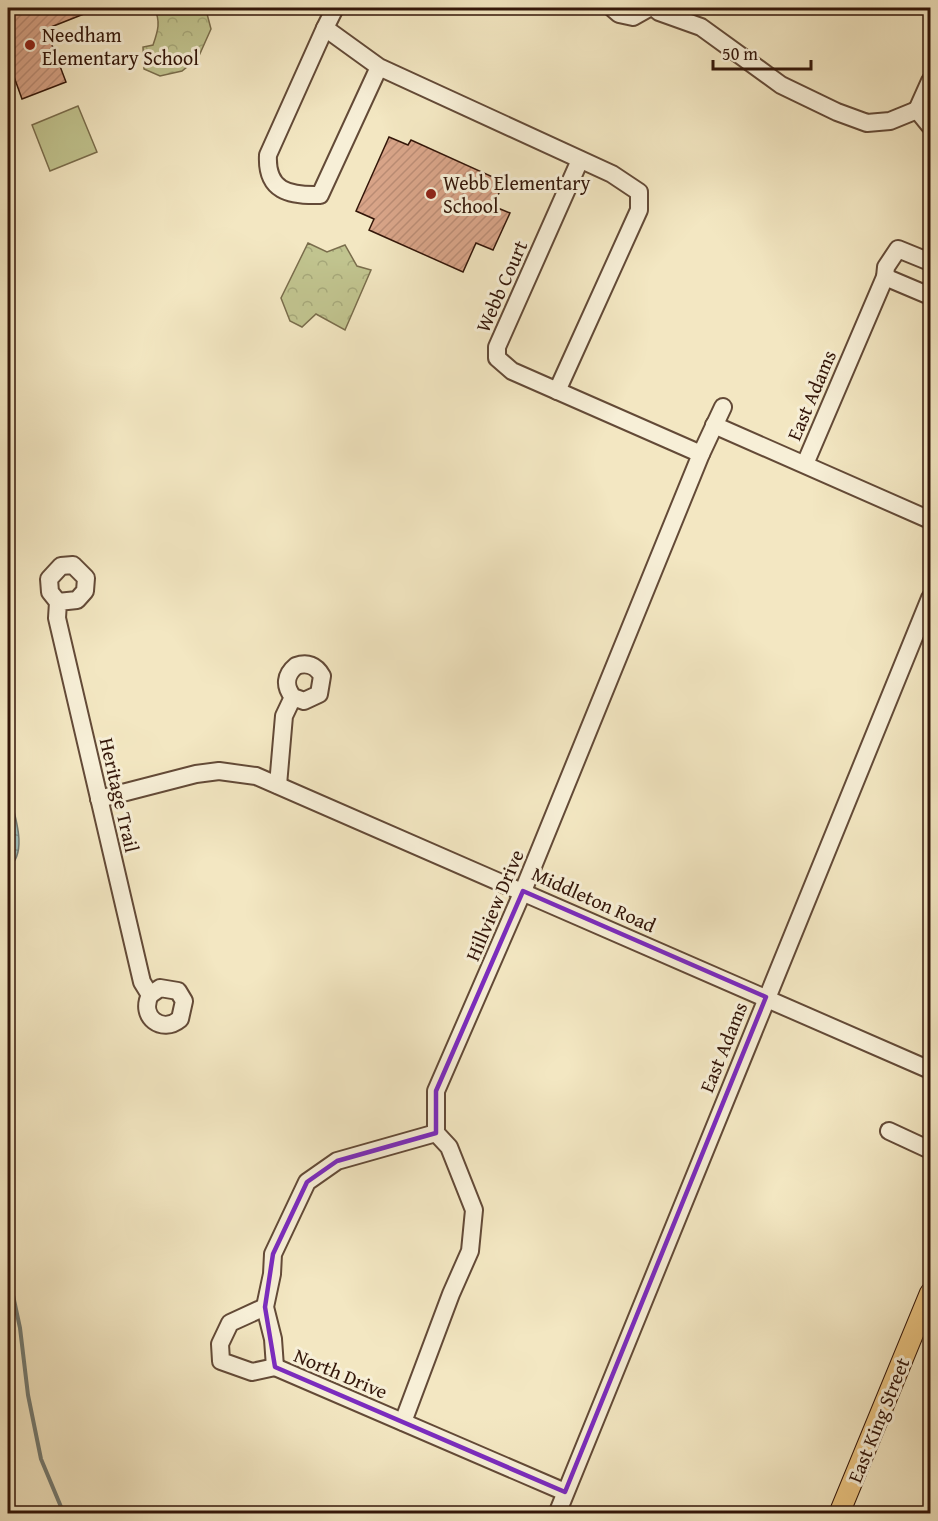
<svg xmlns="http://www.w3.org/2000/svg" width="938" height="1521" viewBox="0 0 938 1521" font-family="'Gentium Book Plus',serif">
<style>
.forest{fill:url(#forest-crowns);stroke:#7a6d4c;stroke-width:1.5}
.pitch{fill:#c1c48f;stroke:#7a6d4c;stroke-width:1.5}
.water{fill:url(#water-waves);stroke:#737b73;stroke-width:1.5}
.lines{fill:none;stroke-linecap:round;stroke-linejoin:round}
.stream{stroke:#737b73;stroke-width:4}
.building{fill:url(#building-hatch);stroke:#331609;stroke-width:1.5}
.minor-casing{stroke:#634a37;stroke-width:20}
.major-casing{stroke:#331609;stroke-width:22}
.minor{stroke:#f7efd7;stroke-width:16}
.major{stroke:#eac481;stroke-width:20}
.marked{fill:none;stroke:#7b2cbf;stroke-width:4.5;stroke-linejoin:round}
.poi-dot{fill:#8f2418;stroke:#f7efd7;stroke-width:2}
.labels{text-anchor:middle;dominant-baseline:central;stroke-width:6;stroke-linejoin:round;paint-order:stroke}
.poi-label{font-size:20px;fill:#331609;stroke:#f7efd7;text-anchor:start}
.street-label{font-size:20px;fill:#331609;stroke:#f7efd7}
</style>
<defs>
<pattern id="forest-crowns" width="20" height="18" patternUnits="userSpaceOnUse" patternTransform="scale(1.5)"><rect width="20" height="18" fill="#c1c48f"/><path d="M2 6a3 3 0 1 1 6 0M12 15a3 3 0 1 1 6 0" fill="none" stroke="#a6a87a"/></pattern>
<pattern id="water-waves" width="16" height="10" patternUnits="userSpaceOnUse" patternTransform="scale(1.5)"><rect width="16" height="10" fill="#9dbeba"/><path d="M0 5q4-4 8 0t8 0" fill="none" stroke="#819995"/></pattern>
<pattern id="building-hatch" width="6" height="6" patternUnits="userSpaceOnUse" patternTransform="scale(1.5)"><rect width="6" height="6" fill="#d8a488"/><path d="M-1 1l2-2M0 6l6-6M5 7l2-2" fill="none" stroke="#ba8c74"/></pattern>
</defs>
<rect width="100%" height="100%" fill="#f3e7c2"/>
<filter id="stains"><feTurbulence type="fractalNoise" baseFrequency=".00333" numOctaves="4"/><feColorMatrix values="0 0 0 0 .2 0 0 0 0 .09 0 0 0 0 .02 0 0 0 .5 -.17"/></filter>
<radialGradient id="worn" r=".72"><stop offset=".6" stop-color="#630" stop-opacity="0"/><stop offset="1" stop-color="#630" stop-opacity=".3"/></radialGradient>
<!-- forest -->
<g class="forest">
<path d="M154 8 206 10 211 29 198 58 182 71 160 76 144 69 143 47 153 45C158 31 161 21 154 8Z"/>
<path d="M308 243 327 252 345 245 357 266 371 270 345 330 316 314 302 327 290 321 281 298Z"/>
</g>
<!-- pitch -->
<path class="pitch" d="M78 106 97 152 50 171 32 125Z"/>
<!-- water -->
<path class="water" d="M8 788C13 811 30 852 8 868Z"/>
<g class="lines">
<!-- stream -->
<path class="stream" d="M8 1272 20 1328 28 1395 41 1459 64 1514"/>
</g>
<!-- building -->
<g class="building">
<path d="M8 8H99L46 29 66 82 22 99 8 60Z"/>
<path d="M389 137 408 145 411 140 504 182 493 206 510 213 493 250 476 243 463 272 369 230 374 219 356 211Z"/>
</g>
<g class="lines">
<!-- minor casing -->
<g class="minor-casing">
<g id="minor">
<path d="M612 8 619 14 633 17 649 8"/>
<path d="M654 8 659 12 701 27 781 85 837 112 867 123 890 121 917 110"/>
<path d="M325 28 335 8"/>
<path d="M379 67 320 195C289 196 266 191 268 155L325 28 379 67 612 174 639 192V210L557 391"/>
<path d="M917 110 930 81"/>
<path d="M917 110 930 126"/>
<path d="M580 160 497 347V358L512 371 701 454"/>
<path d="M885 277 930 296"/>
<path d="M714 425 930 520"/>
<path d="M805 464 885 277 886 267 898 249 930 262"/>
<path d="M58 602 50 592 49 579 61 566 73 565 86 578 85 591 77 600 58 602 57 618 142 982 150 995C139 1017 162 1034 180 1019L184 1001 178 991 160 988 150 995"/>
<path d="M278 785 284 716 293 697C284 686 285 675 296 666 307 662 316 665 322 676L319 694 304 701 293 697"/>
<path d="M99 799 196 774 219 771 256 776 930 1070"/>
<path d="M889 1131 930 1150"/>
<path d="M265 1307 230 1323 220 1344 221 1361 252 1372 275 1367"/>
<path d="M275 1367 273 1339 265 1307 272 1274 273 1254 307 1182 337 1161 436 1133"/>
<path d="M275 1367 565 1492"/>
<path d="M403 1422 451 1294 470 1251 474 1210 449 1147 436 1133V1091L523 891 701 454 723 407"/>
<path d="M557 1514 930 598"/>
</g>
</g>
<!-- major casing -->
<g class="major-casing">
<path id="major" d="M839 1514 930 1293"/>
</g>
<!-- minor -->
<use href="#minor" class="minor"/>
<!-- major -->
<use href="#major" class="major"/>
</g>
<!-- marked area -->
<path class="marked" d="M523 891 766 997 565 1492 275 1367 265 1307 273 1254 307 1182 337 1161 436 1133V1091Z"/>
<!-- markers -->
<g class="poi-dot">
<circle cx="30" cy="45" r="6"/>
<circle cx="431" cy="194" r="6"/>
</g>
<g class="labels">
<!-- poi labels -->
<g class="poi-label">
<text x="42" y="34">Needham<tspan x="42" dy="23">Elementary School</tspan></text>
<text x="443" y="182">Webb Elementary<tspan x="443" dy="23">School</tspan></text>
</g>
<!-- street labels -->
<g class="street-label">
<text transform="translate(501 286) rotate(-66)">Webb Court</text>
<text transform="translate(811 395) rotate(-67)">East Adams</text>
<text transform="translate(120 795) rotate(77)">Heritage Trail</text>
<text transform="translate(594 899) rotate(24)">Middleton Road</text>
<text transform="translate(494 905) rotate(-67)">Hillview Drive</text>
<text transform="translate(723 1047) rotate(-68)">East Adams</text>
<text transform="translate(341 1373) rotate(23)">North Drive</text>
<text transform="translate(878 1420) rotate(-68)">East King Street</text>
</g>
</g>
<!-- margin -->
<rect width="938" height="1521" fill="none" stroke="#f3e7c2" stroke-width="30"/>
<rect x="9" y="9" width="920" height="1503" fill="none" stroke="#331609" stroke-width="3"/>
<rect x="15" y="15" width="908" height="1491" fill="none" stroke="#331609" stroke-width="1.5"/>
<!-- scale -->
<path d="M713 60v9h98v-9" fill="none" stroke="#331609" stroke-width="3"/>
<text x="722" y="60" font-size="18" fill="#331609" stroke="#f7efd7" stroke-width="4.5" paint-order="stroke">50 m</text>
<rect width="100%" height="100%" filter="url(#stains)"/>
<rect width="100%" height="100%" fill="url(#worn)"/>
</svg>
